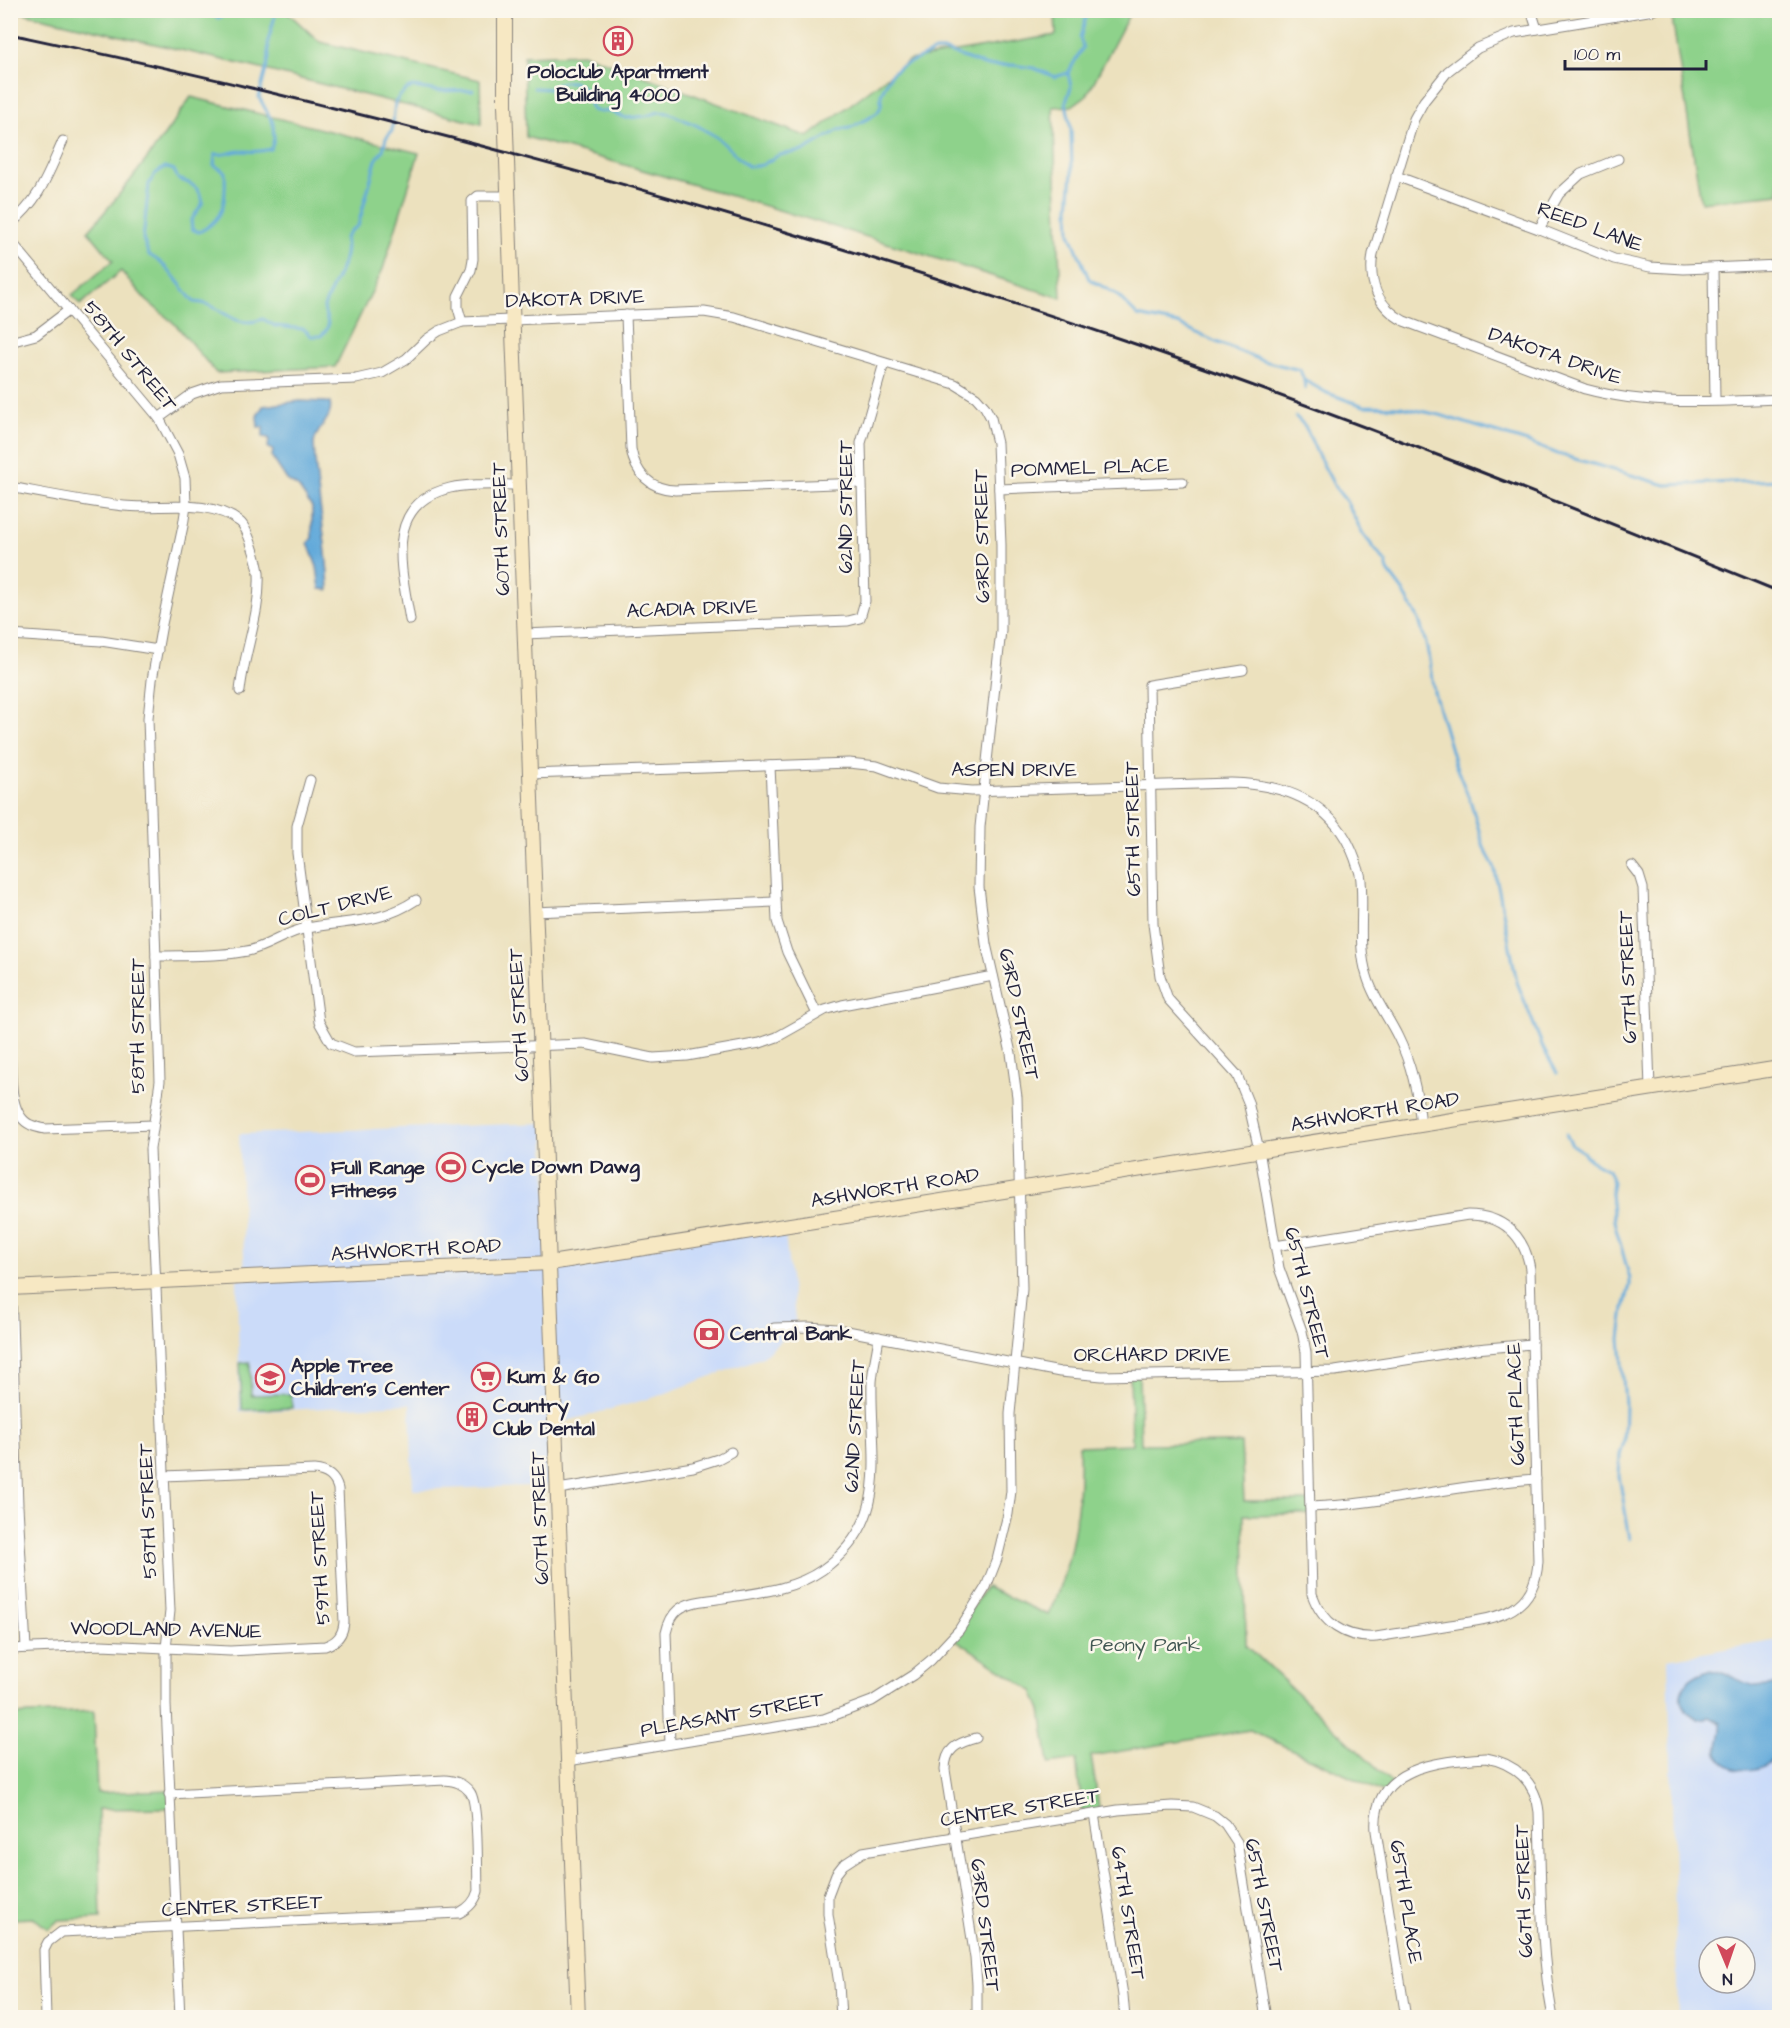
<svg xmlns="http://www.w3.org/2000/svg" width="1790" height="2028" viewBox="0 0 1790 2028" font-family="'Architects Daughter',sans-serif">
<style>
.built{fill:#cbdbf9;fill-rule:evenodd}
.green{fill:#8ed28b;stroke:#587a63;stroke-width:1.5}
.water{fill:#63aada;stroke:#42668a;stroke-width:1.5}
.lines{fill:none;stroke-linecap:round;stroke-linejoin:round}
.stream{stroke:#63aada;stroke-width:3}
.street-casing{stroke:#87827c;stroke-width:11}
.secondary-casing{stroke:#87827c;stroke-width:16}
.street{stroke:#fff;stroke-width:9}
.secondary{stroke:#f7e8c3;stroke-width:14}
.rail{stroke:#22223b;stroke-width:3}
.labels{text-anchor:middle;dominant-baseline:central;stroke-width:5;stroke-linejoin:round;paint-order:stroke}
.poi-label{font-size:20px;font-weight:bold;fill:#22223b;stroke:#fbf7ec;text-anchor:start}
.street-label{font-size:20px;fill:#22223b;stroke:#fbf7ec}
.park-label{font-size:20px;fill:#425753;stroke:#fbf7ec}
</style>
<rect width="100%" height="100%" fill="#fbf7ec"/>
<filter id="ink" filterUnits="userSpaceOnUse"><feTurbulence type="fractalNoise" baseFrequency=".0167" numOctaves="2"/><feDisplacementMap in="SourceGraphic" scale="12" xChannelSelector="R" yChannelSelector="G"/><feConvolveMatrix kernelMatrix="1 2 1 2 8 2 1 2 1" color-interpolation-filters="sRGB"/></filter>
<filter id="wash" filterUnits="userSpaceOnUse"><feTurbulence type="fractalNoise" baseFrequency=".008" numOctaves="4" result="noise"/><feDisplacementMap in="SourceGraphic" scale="24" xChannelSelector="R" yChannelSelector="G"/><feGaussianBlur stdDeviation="1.35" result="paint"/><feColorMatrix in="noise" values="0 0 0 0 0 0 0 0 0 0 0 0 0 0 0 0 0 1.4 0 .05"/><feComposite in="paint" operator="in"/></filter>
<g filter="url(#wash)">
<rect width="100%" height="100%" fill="#ece1be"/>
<!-- built -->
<g class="built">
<path d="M544 1123 550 1263 784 1226 796 1327 763 1357 655 1397 556 1424 558 1485 413 1490 410 1404 240 1412 237 1279 245 1278 239 1134Z"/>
<path d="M1779 1640V2017H1678L1668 1659ZM1709 1947H1745V1983H1709Z"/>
</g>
<!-- green -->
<g class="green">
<path d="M11 10 286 11 320 42 480 80 481 124 253 67Z"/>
<path d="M1055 11H1131L1087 95 1072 106 1053 107 1061 298C884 241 706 187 526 137L524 56 584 54 808 137 909 60 1056 35Z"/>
<path d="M1671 11H1779V194L1701 202Z"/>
<path d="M191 97 419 153 383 269 335 367 216 373 176 325 146 300 121 271 80 305 72 295 113 261 88 231C126 189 159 144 191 97Z"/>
<path d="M250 1362 251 1395 291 1394 292 1408 242 1410 240 1363Z"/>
<path d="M1130 1375H1139L1141 1444 1241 1443 1244 1501H1309L1310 1514 1244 1515 1246 1645 1392 1783 1384 1793 1250 1730 1091 1756 1100 1813 1083 1816 1076 1760 1049 1764 1041 1710 1033 1691 952 1637 986 1587 1048 1615C1074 1562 1081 1504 1079 1446L1132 1444Z"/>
<path d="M94 1711 97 1793 169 1790 170 1808 98 1809 101 1918 59 1920 48 1929 34 1918 11 1919V1715Z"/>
</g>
<!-- water -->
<g class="water">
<path d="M300 401 327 402 330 403C334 419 317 426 314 443 316 492 327 540 329 590L320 589 317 567 308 543 312 538V507L299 488 287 480 272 457 273 450 268 448 269 438 263 437V427H258L257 416 263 406Z"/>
<path d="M1709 1670C1737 1673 1750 1695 1779 1683V1750C1771 1772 1735 1777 1720 1758 1713 1749 1723 1735 1721 1723L1710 1717 1698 1719C1668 1702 1681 1678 1709 1670Z"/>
</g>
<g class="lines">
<!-- stream -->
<g class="stream">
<path d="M213 10V15L218 18 232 10"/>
<path d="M272 10 275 16 268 41 269 58 259 97 273 123 274 139 271 149C257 153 253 151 240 151 231 151 228 156 215 154L214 165 225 172C226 199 226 219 199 232L192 229 191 221 203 202C200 187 191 183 178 179L174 170 165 167 155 174 149 184 143 239 149 255C168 264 180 286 194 302 224 303 230 331 263 319L275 326 304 329 311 336H321C334 324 325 321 324 307 332 284 350 262 345 238L350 231 358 226 376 160 383 150 386 138 392 131 395 103 398 98 407 89 413 87 439 91 473 90"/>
<path d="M1068 73 1071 87 1066 102 1071 130 1072 173 1069 208 1070 233 1089 279 1116 294 1138 316 1178 324 1216 342 1264 361 1300 370 1304 380 1305 389"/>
<path d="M534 88 551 89C555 85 558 83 564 82 584 79 587 94 592 110L601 112 609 111 626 118 646 116 659 112 669 113 698 126 718 138 743 162 748 166H755L762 165 779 155 803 151 839 130 850 128 869 118 878 112 881 106V94L891 74 900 67 935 51H946L987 66 1012 65 1034 68 1055 77 1068 73 1083 47 1080 38 1088 10"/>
<path d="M1304 380 1327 393 1364 406 1401 407 1440 415 1527 442 1558 454 1666 485 1780 480"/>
<path d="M1296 417 1305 426 1317 453 1335 487 1346 501 1363 534 1386 563 1388 571 1403 591 1419 620 1427 647 1434 692 1455 764 1471 803 1484 848 1494 866 1517 982 1544 1050 1557 1073"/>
<path d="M1566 1134 1572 1145 1583 1152 1590 1160 1608 1170 1613 1182 1611 1194 1614 1221 1630 1279V1285L1624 1308 1620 1338 1625 1404 1624 1442 1620 1455 1619 1476 1630 1539"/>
</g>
</g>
</g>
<g filter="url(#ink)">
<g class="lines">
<!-- street casing -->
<g class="street-casing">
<g id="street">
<path d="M1531 10 1537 29"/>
<path d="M1654 10 1514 33 1478 48 1448 71 1424 101 1414 119 1373 254C1368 283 1378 307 1404 321L1585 389C1648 406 1715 402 1780 399"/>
<path d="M1396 176 1539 229 1614 259 1650 267 1684 269 1780 265"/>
<path d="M10 224C40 200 48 174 63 141"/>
<path d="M1539 229 1559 194 1581 174 1618 159"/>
<path d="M10 240 159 418 178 454 185 478 186 506 183 526 162 624 152 680 148 718 160 1081 150 1149 170 1611 166 1648V1705L180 2018"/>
<path d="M1713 269 1715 400"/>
<path d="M626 315 631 449C635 473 650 489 675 490L861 483"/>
<path d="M462 322 458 308V296L471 270 473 259 472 201 478 196H508"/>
<path d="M10 342 36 335 69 310"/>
<path d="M159 418 192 394 221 384 356 379 382 373 406 359 427 339 439 331 462 322 704 312 734 317 955 384 976 397 985 407 991 418 997 443 1001 545V630L980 827 979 887 986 944 1011 1053 1017 1097 1022 1289 1010 1414 1011 1491 1008 1514 997 1559 986 1587 959 1630 931 1660 913 1675 872 1701 824 1719 800 1723 568 1761"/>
<path d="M10 487C48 494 86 502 124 506 161 510 208 497 240 522 248 528 258 563 259 573 261 613 244 651 240 691"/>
<path d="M999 489 1183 482"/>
<path d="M410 620C402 571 382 504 450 488 471 483 497 485 519 485"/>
<path d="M524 634 848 621 860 618 865 601 861 443 884 363"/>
<path d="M10 635 101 641 158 650"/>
<path d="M1243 670 1149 685 1153 924 1160 976 1168 999 1237 1075 1248 1102 1259 1150 1279 1268 1302 1331 1306 1352 1312 1594C1322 1623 1345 1639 1376 1637 1400 1633 1425 1629 1450 1625 1493 1618 1535 1616 1538 1561L1530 1269C1525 1235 1502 1215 1468 1215L1275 1246"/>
<path d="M770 766 777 921 787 952 817 1014"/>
<path d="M529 774 849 763 877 766 938 788 972 791 1231 783C1286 784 1335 803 1355 859 1357 866 1361 873 1361 881 1364 913 1357 945 1367 976 1373 998 1388 1016 1398 1037 1412 1065 1418 1094 1421 1125"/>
<path d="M310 780 297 826V853L319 1022 331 1043 354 1052 585 1044 653 1058 687 1056 760 1043 777 1037 825 1010 842 1005 993 976"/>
<path d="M1632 866 1639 875 1643 888 1650 1088"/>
<path d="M534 912 775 902"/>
<path d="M156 956C185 955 218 957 247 951 268 947 285 932 307 928 348 920 380 924 416 900"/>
<path d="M10 1047C12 1069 7 1115 31 1125 35 1127 40 1128 45 1129L153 1125"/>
<path d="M11 1288 18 1506 26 1648"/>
<path d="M774 1328 808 1327 837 1329 1060 1372 1102 1376 1335 1371 1476 1349 1532 1344"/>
<path d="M558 1489 693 1467 718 1459 731 1452"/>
<path d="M1310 1507C1386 1504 1460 1484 1536 1479"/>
<path d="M10 1649 101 1645 230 1651 325 1646C337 1642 343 1635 344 1622L338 1489C335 1477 327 1471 314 1470L164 1476"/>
<path d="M976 1738C957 1743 945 1749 945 1770L975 1958 977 1984V2018"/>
<path d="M670 1744 666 1633C668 1624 671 1616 678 1610 689 1601 705 1601 717 1599 753 1593 792 1591 822 1570 893 1520 870 1455 872 1382 873 1367 877 1352 879 1337"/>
<path d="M1094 1814 1123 1995 1125 2018"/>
<path d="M46 2018 44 1950 48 1942 61 1932 459 1913C469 1908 475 1902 478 1891 477 1873 479 1803 470 1792 463 1783 455 1781 445 1780L169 1794"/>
<path d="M841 2018 839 1984 828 1914V1895L836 1874 843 1865 863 1852 1118 1810 1172 1806 1193 1807 1215 1816 1225 1824 1237 1842 1266 2018"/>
<path d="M1406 2018 1376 1831C1371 1767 1437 1761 1486 1758 1515 1763 1536 1782 1539 1812 1541 1881 1540 1950 1553 2018"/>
</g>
</g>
<!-- secondary casing -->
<g class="secondary-casing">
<g id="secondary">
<path d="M505 10V104L513 332 578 2018"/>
<path d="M10 1288 550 1263 1780 1068"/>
</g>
</g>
<!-- street -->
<use href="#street" class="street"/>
<!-- secondary -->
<use href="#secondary" class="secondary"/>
<!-- rail -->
<path class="rail" d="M10 34C89 51 169 68 247 87 550 159 850 246 1144 347 1358 421 1569 506 1780 592"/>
</g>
</g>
<!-- icons -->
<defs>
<g id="building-ring" transform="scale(1.5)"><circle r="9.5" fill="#fbf7ec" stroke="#d1495b" stroke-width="1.5"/><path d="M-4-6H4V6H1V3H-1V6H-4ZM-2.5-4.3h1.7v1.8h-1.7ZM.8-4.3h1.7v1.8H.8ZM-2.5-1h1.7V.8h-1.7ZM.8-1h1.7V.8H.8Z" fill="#d1495b"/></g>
<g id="stadium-ring" transform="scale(1.5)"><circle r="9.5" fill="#fbf7ec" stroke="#d1495b" stroke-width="1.5"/><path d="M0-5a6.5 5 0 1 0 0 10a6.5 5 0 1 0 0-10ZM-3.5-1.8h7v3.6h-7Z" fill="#d1495b"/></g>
<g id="bank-ring" transform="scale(1.5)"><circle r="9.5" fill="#fbf7ec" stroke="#d1495b" stroke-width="1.5"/><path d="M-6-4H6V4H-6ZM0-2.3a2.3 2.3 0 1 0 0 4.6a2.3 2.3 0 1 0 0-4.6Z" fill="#d1495b"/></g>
<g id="supermarket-ring" transform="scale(1.5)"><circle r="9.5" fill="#fbf7ec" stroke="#d1495b" stroke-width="1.5"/><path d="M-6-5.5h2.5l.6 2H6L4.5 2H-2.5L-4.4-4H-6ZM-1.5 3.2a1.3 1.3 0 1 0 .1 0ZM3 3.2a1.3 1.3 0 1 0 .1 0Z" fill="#d1495b"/></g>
<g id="school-ring" transform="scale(1.5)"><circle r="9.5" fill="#fbf7ec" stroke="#d1495b" stroke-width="1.5"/><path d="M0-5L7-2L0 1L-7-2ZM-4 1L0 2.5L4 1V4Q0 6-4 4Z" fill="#d1495b"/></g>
</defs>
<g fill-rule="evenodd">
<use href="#building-ring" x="618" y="41"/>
<use href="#stadium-ring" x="451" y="1167"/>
<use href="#stadium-ring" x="310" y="1180"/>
<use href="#bank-ring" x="709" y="1334"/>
<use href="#supermarket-ring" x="486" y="1377"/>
<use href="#school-ring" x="270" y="1378"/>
<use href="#building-ring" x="472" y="1417"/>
</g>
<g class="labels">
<!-- poi labels -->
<g class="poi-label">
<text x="618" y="72" text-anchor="middle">Poloclub Apartment<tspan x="618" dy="23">Building 4000</tspan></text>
<text x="472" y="1167">Cycle Down Dawg</text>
<text x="331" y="1168">Full Range<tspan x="331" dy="23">Fitness</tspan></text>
<text x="730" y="1334">Central Bank</text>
<text x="291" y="1366">Apple Tree<tspan x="291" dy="23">Children's Center</tspan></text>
<text x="507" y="1377">Kum &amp; Go</text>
<text x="493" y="1406">Country<tspan x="493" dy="23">Club Dental</tspan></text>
</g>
<!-- street labels -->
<g class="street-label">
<text transform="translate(1590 227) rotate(20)">REED LANE</text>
<text transform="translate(575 299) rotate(-2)">DAKOTA DRIVE</text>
<text transform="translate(130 356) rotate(51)">58TH STREET</text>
<text transform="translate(1555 356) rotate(19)">DAKOTA DRIVE</text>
<text transform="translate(1090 468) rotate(-2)">POMMEL PLACE</text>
<text transform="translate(846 507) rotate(-90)">62ND STREET</text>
<text transform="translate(501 529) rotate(-92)">60TH STREET</text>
<text transform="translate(982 536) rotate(-91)">63RD STREET</text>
<text transform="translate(692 609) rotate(-2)">ACADIA DRIVE</text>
<text x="1014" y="770">ASPEN DRIVE</text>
<text transform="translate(1133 829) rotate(-91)">65TH STREET</text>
<text transform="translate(335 906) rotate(-14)">COLT DRIVE</text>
<text transform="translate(1628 977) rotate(-92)">67TH STREET</text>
<text transform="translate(1019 1014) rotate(78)">63RD STREET</text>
<text transform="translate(519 1015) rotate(-93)">60TH STREET</text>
<text transform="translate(138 1026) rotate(-90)">58TH STREET</text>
<text transform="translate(1375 1112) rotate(-9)">ASHWORTH ROAD</text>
<text transform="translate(895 1188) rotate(-9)">ASHWORTH ROAD</text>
<text transform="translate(416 1250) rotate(-3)">ASHWORTH ROAD</text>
<text transform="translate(1307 1293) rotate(76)">65TH STREET</text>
<text x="1152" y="1355">ORCHARD DRIVE</text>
<text transform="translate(1516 1404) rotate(-92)">66TH PLACE</text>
<text transform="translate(855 1426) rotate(-87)">62ND STREET</text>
<text transform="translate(148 1511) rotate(-92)">58TH STREET</text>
<text transform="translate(540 1518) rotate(-92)">60TH STREET</text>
<text transform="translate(320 1558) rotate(-93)">59TH STREET</text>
<text transform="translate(166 1630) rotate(1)">WOODLAND AVENUE</text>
<text transform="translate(732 1715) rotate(-10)">PLEASANT STREET</text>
<text transform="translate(1020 1808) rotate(-9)">CENTER STREET</text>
<text transform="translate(1524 1891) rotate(-92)">66TH STREET</text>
<text transform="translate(1406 1902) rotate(81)">65TH PLACE</text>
<text transform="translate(1264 1905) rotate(79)">65TH STREET</text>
<text transform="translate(242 1906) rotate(-3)">CENTER STREET</text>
<text transform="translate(1128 1913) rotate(81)">64TH STREET</text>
<text transform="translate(985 1925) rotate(83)">63RD STREET</text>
</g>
<!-- park labels -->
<g class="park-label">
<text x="1145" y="1645">Peony Park</text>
</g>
</g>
<!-- margin -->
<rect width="1790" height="2028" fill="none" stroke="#fbf7ec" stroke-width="36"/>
<!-- north arrow -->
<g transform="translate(1727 1965) rotate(178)"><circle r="28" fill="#fbf7ec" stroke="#a4a2a5" stroke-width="1.5"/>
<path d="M0-4.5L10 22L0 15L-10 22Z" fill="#d1495b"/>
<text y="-9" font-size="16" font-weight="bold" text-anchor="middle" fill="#22223b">N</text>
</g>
<!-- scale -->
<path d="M1565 60v9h141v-9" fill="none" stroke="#22223b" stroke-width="3"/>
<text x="1574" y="60" font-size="18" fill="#22223b" stroke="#fbf7ec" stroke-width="4.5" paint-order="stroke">100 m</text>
</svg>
